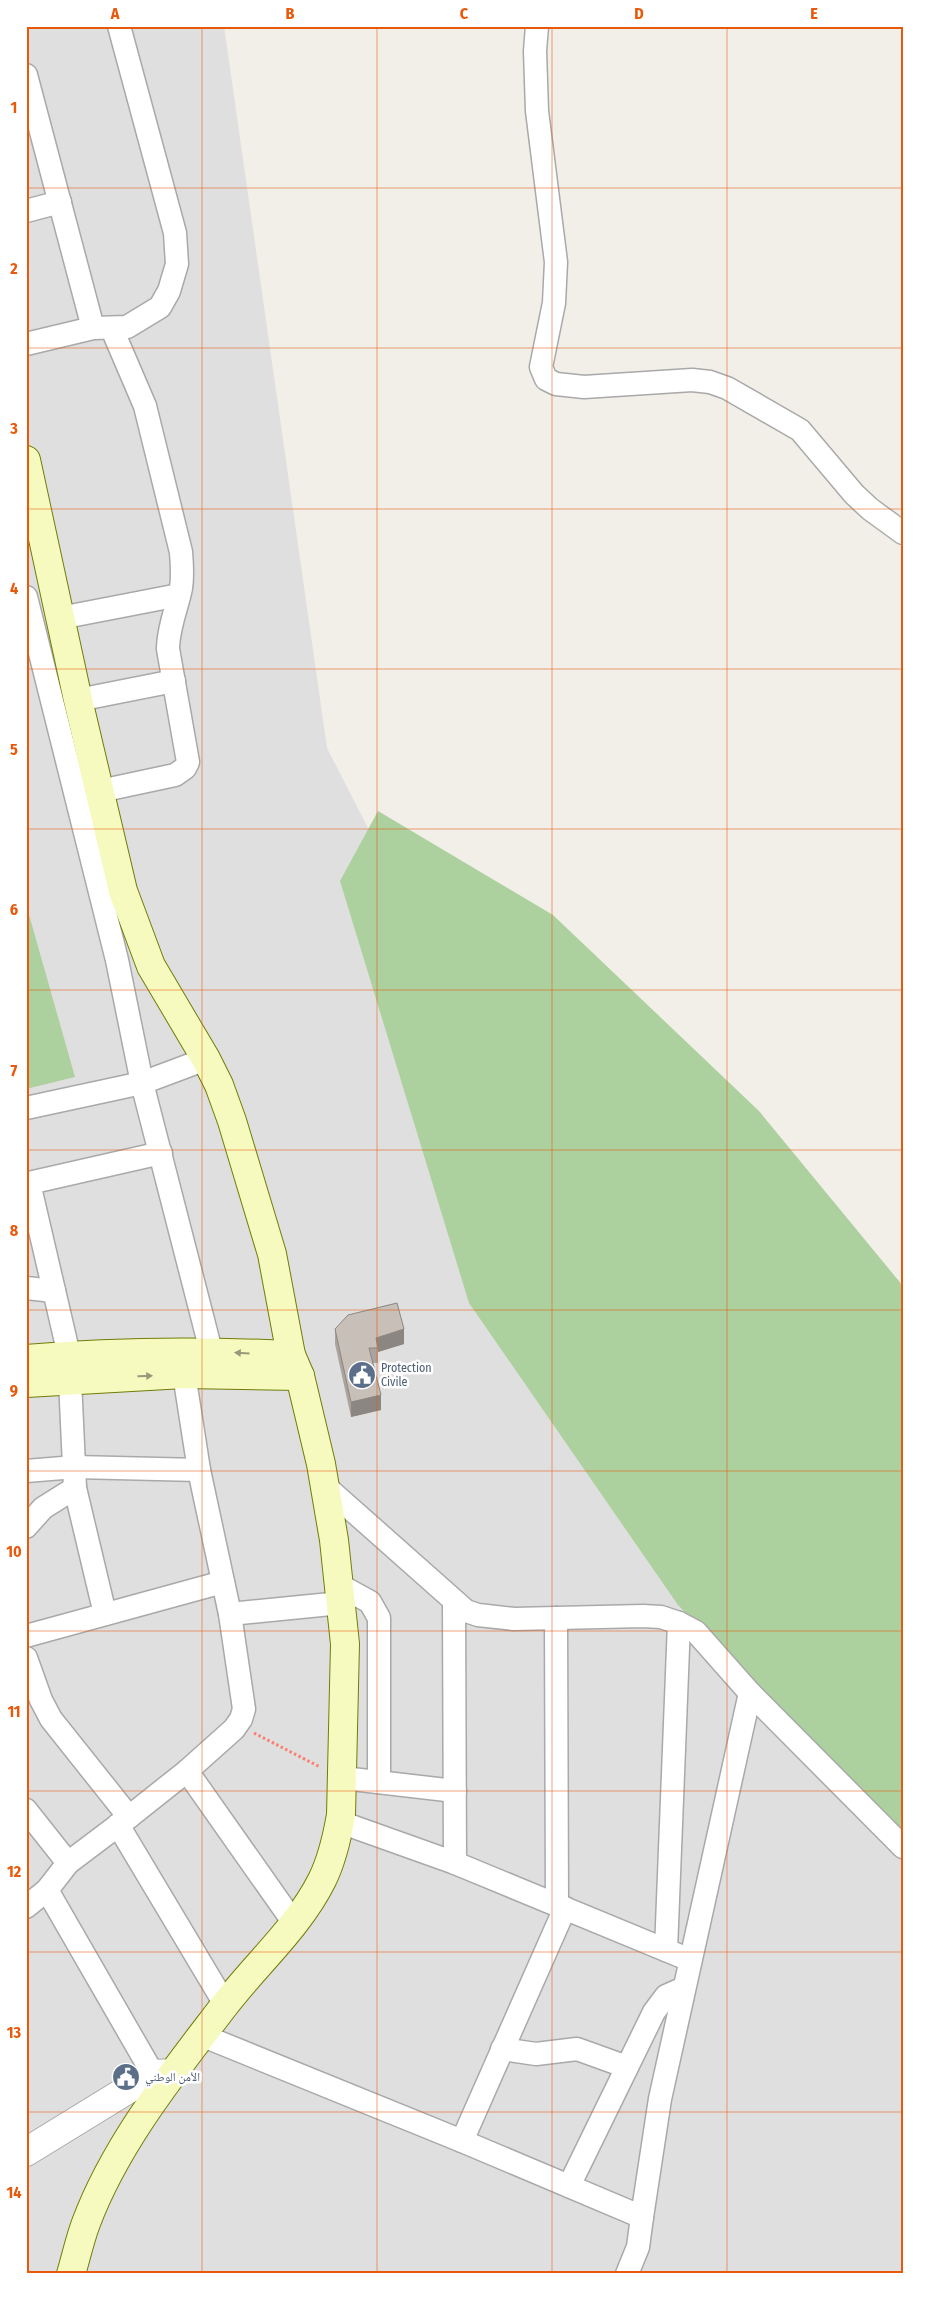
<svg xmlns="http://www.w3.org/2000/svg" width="929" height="2300" viewBox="0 0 929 2300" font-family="'Fira Sans Condensed','Noto Naskh Arabic',sans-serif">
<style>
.residential{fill:#e0dfdf}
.forest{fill:#add19e}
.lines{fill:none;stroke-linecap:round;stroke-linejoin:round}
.minor-casing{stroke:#a9a9a9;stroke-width:25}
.tertiary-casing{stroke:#a9a9a9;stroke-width:30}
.secondary-casing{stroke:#707d05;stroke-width:30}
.path{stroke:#fa8072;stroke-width:3;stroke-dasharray:2.5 2.5;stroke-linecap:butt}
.minor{stroke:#fff;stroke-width:22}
.tertiary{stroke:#fff;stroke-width:28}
.secondary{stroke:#f7fabf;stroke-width:28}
.wall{fill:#aba49e}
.shaded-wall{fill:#8b8681}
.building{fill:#c7bfb8;stroke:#8b8681}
.oneway{fill:#979978}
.grid{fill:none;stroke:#e8590c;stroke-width:1;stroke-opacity:0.55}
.labels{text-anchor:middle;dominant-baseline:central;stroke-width:5;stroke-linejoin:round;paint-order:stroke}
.service-label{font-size:12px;fill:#4e5e75;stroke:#fff;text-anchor:start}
.neatline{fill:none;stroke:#e8590c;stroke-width:2}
.grid-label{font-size:16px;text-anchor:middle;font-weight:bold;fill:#e8590c}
</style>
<rect width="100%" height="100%" fill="#f2efe9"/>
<!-- residential -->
<path class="residential" d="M26 26H224L327 748 727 1529 903 1706V2274H26Z"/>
<!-- forest -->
<g class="forest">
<path d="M378 811 553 915 759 1111 903 1286V1842L678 1605 469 1303 340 881Z"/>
<path d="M26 904 75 1077 26 1089Z"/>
</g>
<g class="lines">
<!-- minor casing -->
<g class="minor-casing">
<g id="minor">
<path d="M537 26 535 51 537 111 556 262 554 303 541 367 546 379 556 384 584 387 692 380 710 382 727 388 800 430 854 494 870 509 903 533"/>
<path d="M26 75 93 328"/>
<path d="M26 211 60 202"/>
<path d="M26 344 93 328 127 327 160 307 169 291 177 264 175 233 119 26"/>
<path d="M26 597 117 960 142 1083 211 1351"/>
<path d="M60 618 179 595"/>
<path d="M78 700 174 681"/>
<path d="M100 791 175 775 185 768 188 762 168 649C168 628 177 608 181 588 183 576 182 564 181 552L145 406 112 329"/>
<path d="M26 1108 142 1083 206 1059"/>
<path d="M29 1183 161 1153"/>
<path d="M26 1184 29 1183 69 1355"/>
<path d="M26 1288 54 1291"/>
<path d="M70 1380 75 1488 105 1614"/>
<path d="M26 1471 75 1467 199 1470"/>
<path d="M325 1486 466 1611 478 1615 514 1619 643 1616 661 1617 679 1623 696 1632 750 1693 903 1847"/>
<path d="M26 1527 43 1508 75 1488"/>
<path d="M339 1585 370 1602 379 1618V1782"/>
<path d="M454 1602 455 1863"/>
<path d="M230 1614 341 1603"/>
<path d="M556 1618 557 1905"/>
<path d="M26 1636 223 1582"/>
<path d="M26 1658 41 1700 51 1719 129 1817 187 1771 234 1729 241 1719 244 1709 230 1614 199 1470 184 1374"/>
<path d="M187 1771 294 1923"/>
<path d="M343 1778 455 1791"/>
<path d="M26 1810 68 1863"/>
<path d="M340 1822 455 1863 690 1960"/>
<path d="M118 1825 225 2004"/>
<path d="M47 1890 153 2074"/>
<path d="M26 1907 47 1890 68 1863 129 1817"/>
<path d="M666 1950 679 1623"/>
<path d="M201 2035 462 2141 642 2217 660 2099 750 1693"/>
<path d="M502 2049 536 2054 577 2049 627 2067"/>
<path d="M462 2141 565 1908"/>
<path d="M569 2186 654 2012 666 1996 684 1988"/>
<path d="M627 2274 638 2247 642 2217"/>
</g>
</g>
<!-- tertiary casing -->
<g class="tertiary-casing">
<path id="tertiary" d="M26 2152 153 2074 174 2073"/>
</g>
<!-- secondary casing -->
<g class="secondary-casing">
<g id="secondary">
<path d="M26 460 78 700 123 891 151 966 206 1059 219 1085 232 1121 272 1254 291 1355 300 1376 321 1464 334 1540 345 1644 341 1815C337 1838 332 1860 322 1880 298 1928 256 1964 224 2006 173 2073 116 2143 86 2223 80 2239 76 2257 71 2274"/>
<path d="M26 1359C115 1351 202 1351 291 1355"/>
<path d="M26 1383 184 1374 300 1376"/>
</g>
</g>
<!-- path -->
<path class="path" d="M254 1733 320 1767"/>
<!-- minor -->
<use href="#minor" class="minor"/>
<!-- tertiary -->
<use href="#tertiary" class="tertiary"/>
<!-- secondary -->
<use href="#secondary" class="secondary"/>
</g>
<!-- wall -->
<path class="wall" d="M335 1329 404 1344 378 1352V1363H373L381 1410 351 1417 335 1344Z"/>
<!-- shaded-wall -->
<g class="shaded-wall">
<path d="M404 1329V1344L378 1352V1348L376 1338Z"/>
<path d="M381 1395V1410L351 1417V1402Z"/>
</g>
<!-- building -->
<path class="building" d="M397 1303 404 1329 376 1338 378 1348H369L381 1395 351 1402 335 1329 348 1315Z"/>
<!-- one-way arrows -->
<defs><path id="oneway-solid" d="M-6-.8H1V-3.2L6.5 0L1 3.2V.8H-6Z" transform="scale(1.25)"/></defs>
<g class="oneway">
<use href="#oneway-solid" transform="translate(242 1353) rotate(-177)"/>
<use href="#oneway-solid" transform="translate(145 1376) rotate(-2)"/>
</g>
<!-- grid -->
<path class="grid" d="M202 26V2274M377 26V2274M552 26V2274M727 26V2274M26 188H903M26 348H903M26 509H903M26 669H903M26 829H903M26 990H903M26 1150H903M26 1310H903M26 1471H903M26 1631H903M26 1791H903M26 1952H903M26 2112H903"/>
<!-- icons -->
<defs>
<g id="civic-disc" transform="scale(1.4375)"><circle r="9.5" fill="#5c6f8a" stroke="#fff"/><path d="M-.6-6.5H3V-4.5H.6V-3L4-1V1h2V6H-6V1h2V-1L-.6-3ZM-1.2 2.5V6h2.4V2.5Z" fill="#fff"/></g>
</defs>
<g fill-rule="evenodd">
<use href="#civic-disc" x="362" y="1375"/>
<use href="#civic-disc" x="126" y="2077"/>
</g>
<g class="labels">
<!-- service labels -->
<g class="service-label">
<text x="381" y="1368">Protection<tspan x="381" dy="14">Civile</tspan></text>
<text x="145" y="2077">الأمن الوطني</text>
</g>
</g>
<!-- border -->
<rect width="929" height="2300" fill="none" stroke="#ffffff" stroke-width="55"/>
<rect x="28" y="28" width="874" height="2244" class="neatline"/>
<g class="grid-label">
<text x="115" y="19">A</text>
<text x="290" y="19">B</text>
<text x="464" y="19">C</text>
<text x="639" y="19">D</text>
<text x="814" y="19">E</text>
<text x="14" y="113">1</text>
<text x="14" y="274">2</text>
<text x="14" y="434">3</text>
<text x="14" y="594">4</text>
<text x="14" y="755">5</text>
<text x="14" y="915">6</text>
<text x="14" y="1076">7</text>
<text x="14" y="1236">8</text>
<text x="14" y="1396">9</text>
<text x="14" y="1557">10</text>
<text x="14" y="1717">11</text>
<text x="14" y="1877">12</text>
<text x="14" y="2038">13</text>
<text x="14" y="2198">14</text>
</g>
</svg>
